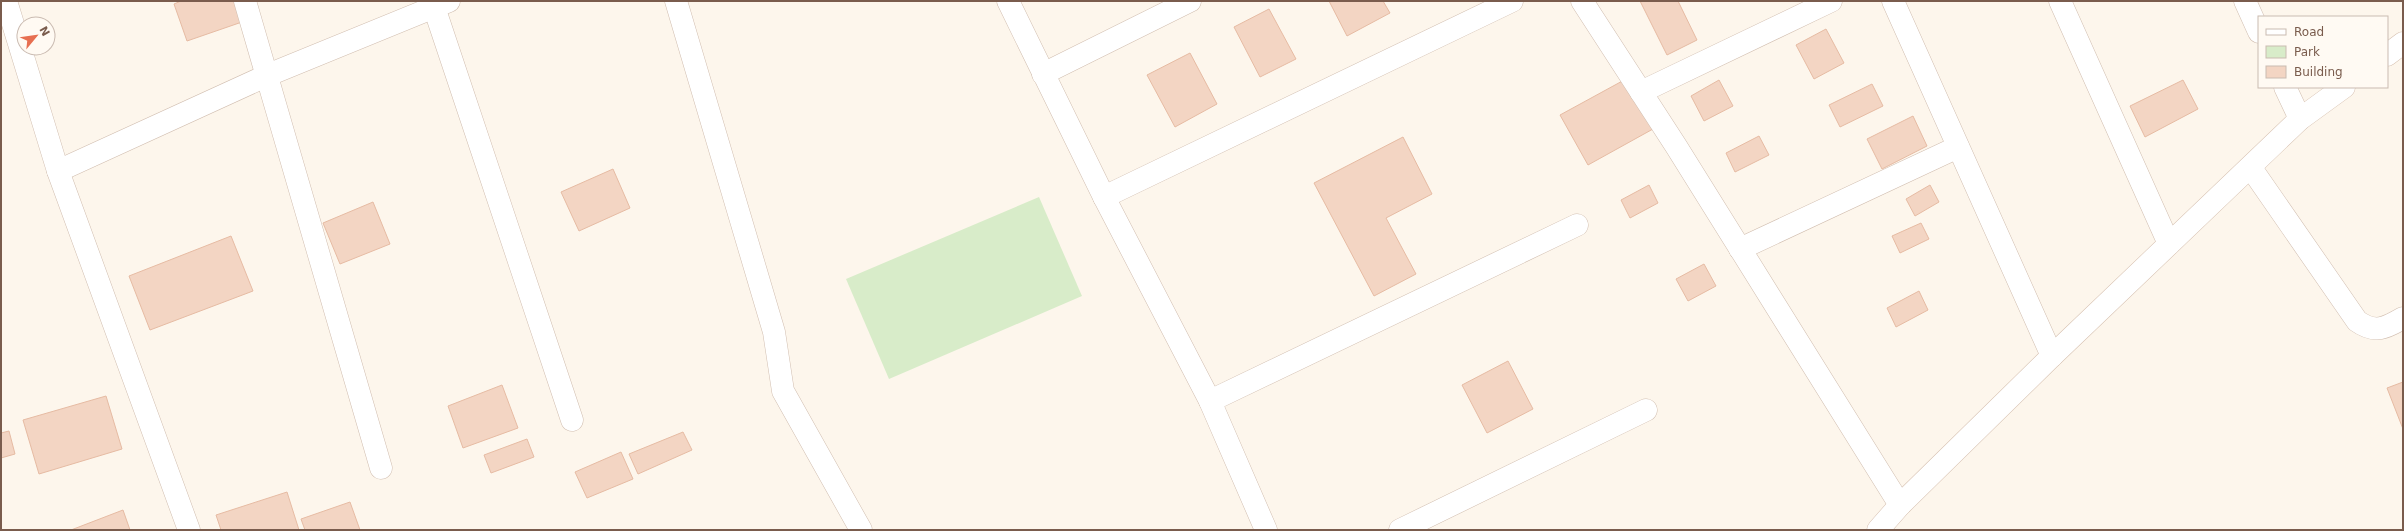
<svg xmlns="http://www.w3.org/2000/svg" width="2404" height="531" viewBox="0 0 2404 531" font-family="'DejaVu Sans',sans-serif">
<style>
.green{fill:#d8ecc9}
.building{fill:#f3d5c3;stroke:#e6bba3}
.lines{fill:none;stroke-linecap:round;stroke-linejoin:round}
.lane-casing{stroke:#d1beb0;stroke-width:23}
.street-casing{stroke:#d1beb0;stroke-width:23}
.secondary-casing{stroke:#d6c0b0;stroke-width:23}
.lane{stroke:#fff;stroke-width:22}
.street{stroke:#fff;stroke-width:22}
.secondary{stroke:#fff;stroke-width:22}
</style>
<rect width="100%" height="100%" fill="#fdf6ec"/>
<!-- green -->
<path class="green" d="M1039 197 1082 296 889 379 846 279Z"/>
<!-- building -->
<g class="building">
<path d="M181 1H235L242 22 187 41 174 4Z"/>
<path d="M1329 1H1383L1390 13 1347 36Z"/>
<path d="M1640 1H1678L1697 40 1667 55Z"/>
<path d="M1269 9 1296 59 1260 77 1234 27Z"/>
<path d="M1826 29 1844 63 1814 79 1796 45Z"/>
<path d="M1190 53 1217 104 1175 127 1147 75Z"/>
<path d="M1626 79 1653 129 1588 165 1560 115Z"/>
<path d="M1719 80 1733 106 1704 121 1691 96Z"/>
<path d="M2183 80 2198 109 2145 137 2130 106Z"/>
<path d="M1872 84 1883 106 1840 127 1829 105Z"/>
<path d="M1913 116 1927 146 1882 169 1867 139Z"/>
<path d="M1759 136 1769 155 1735 172 1726 153Z"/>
<path d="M1403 137 1432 194 1386 218 1416 274 1374 296 1314 183Z"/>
<path d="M613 169 630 208 579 231 561 192Z"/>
<path d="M1649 185 1658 203 1630 218 1621 200Z"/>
<path d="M1930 185 1939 202 1915 216 1906 199Z"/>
<path d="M373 202 390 244 340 264 323 223Z"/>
<path d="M1921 223 1929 239 1900 253 1892 236Z"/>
<path d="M231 236 253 291 150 330 129 276Z"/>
<path d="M1704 264 1716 286 1688 301 1676 279Z"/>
<path d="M1919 291 1928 310 1896 327 1887 308Z"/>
<path d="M1508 361 1533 409 1487 433 1462 385Z"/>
<path d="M2403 382V429L2387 388Z"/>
<path d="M502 385 518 428 463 448 448 406Z"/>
<path d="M106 396 122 449 39 474 23 420Z"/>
<path d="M9 431 15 454 1 458V433Z"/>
<path d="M683 432 692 450 638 474 629 454Z"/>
<path d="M527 439 534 457 491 473 484 455Z"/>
<path d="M621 452 633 479 587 498 575 472Z"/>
<path d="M287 492 299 530H221L216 515Z"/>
<path d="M350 502 360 530H305L301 519Z"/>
<path d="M123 510 130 530H71Z"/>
</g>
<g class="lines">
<!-- lane casing -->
<g class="lane-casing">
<path id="lane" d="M2251 168 2357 321C2375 334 2386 328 2403 318"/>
</g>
<!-- street casing -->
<g class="street-casing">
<g id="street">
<path d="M6 1 58 171 189 530"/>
<path d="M245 1 381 468"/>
<path d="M676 1 774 332 783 391 861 530"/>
<path d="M1008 1 1104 197 1210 401 1266 530"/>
<path d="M1582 1 1676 146 1900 505"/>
<path d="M1893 1 2052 356"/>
<path d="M2060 1 2169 244"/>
<path d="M2245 1 2259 32"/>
<path d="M434 7 572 420"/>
<path d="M1043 74 1190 1"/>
<path d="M2285 87 2300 119"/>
<path d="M1641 92 1831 1"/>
<path d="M58 171 268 75 449 1"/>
<path d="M1104 197 1512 1"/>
<path d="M1740 249 1958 147"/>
<path d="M1210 401 1577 225"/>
<path d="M1400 530 1646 410"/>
</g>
</g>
<!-- secondary casing -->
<g class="secondary-casing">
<g id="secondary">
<path d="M2387 55 2403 43"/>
<path d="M1878 530 1900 505 2052 356 2300 119 2344 87"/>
</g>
</g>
<!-- lane -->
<use href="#lane" class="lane"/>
<!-- street -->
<use href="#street" class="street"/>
<!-- secondary -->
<use href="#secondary" class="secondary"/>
</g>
<!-- border -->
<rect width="2404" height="531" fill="none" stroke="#7a5c4d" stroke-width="4"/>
<!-- legend -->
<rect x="2258" y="16" width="130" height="72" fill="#fffaf3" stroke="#cabbb1"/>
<rect x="2266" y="29" width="20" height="6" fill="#ffffff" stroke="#cabbb1"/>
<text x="2294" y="36" font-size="12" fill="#7a5c4d">Road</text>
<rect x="2266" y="46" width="20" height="12" fill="#d8ecc9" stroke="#cabbb1"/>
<text x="2294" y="56" font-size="12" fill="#7a5c4d">Park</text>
<rect x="2266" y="66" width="20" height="12" fill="#f3d5c3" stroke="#cabbb1"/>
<text x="2294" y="76" font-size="12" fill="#7a5c4d">Building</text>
<!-- north arrow -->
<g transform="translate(36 36) rotate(61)"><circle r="19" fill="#fffaf3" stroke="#cabbb1"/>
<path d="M0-3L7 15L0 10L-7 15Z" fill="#e76f51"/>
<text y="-6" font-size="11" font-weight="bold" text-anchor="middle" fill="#7a5c4d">N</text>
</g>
</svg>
